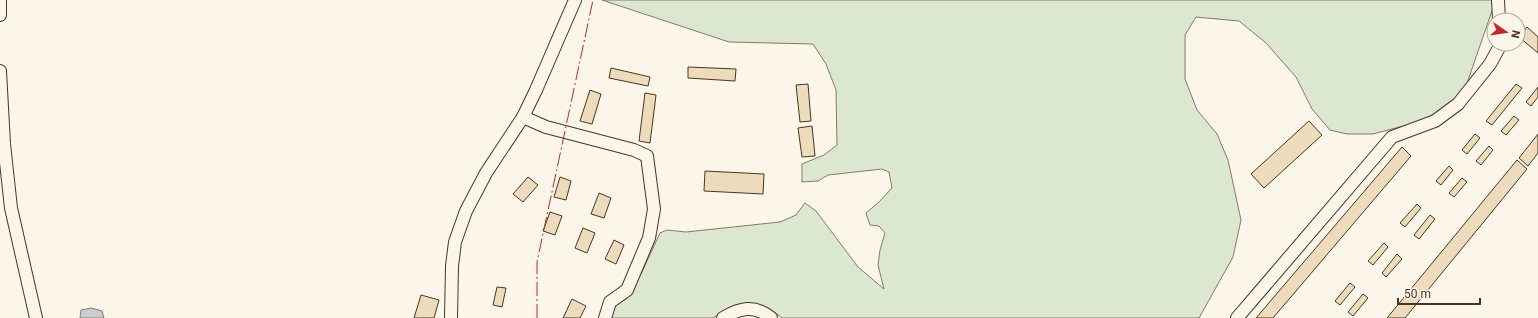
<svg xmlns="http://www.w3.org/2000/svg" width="1538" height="318" viewBox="0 0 1538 318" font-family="Roboto,sans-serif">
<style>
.green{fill:#dce7d0;stroke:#887966}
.water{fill:#c9cecd;stroke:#887966}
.building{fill:#ecdcbc;stroke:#4a3520}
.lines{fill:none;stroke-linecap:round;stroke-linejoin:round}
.minor-casing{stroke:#4a3520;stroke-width:14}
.minor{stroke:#fbf6e9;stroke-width:12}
.power{stroke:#c62828;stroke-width:1;stroke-dasharray:14 3 2 3;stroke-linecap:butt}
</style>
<rect width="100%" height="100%" fill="#fbf6e9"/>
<!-- green -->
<path class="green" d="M602 0H1493V8L1465 89 1445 108 1426 120 1373 134H1347L1330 130 1312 109 1296 77 1266 43 1239 21 1196 17 1185 35V79L1197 110 1217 134 1228 160 1241 220 1233 257 1199 318H782C777 314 770 308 764 306 751 302 724 311 713 318H609L616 305 626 299 642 272 660 233 667 230 686 232 780 222 796 215 805 203 816 211 858 267 884 289 878 265 880 250 885 233 879 226 870 225 866 213 879 202 892 188 889 172 882 169 828 175 818 181 802 182V164L824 155 837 145 836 90 826 64 813 44 729 42Z"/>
<!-- water -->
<path class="water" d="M91 308 102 311 104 318H80L81 310Z"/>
<!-- building -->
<g class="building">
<path d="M1527 27 1538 37V53L1519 37Z"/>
<path d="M688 67 736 69 735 81 688 78Z"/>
<path d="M611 68 650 77 648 86 609 78Z"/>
<path d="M808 84 811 121 800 122 796 85Z"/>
<path d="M1516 84 1522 88 1492 125 1486 121Z"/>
<path d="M1538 87V97L1531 106 1526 102Z"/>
<path d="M590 90 601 94 592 124 580 121Z"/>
<path d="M645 93 656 95 650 143 639 141Z"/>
<path d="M1514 116 1519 120 1506 135 1501 131Z"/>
<path d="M1309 121 1322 135 1264 188 1251 174Z"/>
<path d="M812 126 815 156 802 157 798 128Z"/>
<path d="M1475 134 1480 138 1467 154 1462 150Z"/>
<path d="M1538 134V153L1528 166 1519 158Z"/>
<path d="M1489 146 1493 150 1481 165 1476 161Z"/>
<path d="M1402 147 1411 156 1273 318H1256Z"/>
<path d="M1517 160 1527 169 1405 318H1387Z"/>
<path d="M1449 166 1453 170 1441 185 1436 181Z"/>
<path d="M705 171 764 174 763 194 704 191Z"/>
<path d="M528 177 538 185 523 202 513 194Z"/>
<path d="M560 177 571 181 566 200 554 197Z"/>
<path d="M1462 178 1467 182 1454 197 1449 193Z"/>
<path d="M599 193 611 198 604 218 591 214Z"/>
<path d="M1417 204 1421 208 1405 227 1400 223Z"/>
<path d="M550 212 562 216 555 235 543 231Z"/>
<path d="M1430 215 1435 219 1419 239 1414 235Z"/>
<path d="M583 228 595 233 587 253 575 248Z"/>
<path d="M614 240 624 245 616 264 605 259Z"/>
<path d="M1384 243 1388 247 1373 265 1368 261Z"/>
<path d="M1397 254 1402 259 1386 277 1382 273Z"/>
<path d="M1350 283 1355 287 1340 305 1335 301Z"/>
<path d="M497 287 506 288 502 307 493 305Z"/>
<path d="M1363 294 1368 298 1353 316 1348 312Z"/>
<path d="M421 295 439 300 434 318H414Z"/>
<path d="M572 299 586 306 580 318H563Z"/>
</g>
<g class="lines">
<!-- minor casing -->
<g class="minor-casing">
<g id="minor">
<path d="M1498 0 1499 20"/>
<path d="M0 15V0"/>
<path d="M0 71 4 144 11 208 36 318"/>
<path d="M523 117 546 127 634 150 647 156 654 209 649 238 627 290 610 302 605 318"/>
<path d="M451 318 452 266 455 242 466 211 486 173 523 117 536 90 575 0"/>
<path d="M723 318C740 308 754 304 771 318"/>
<path d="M1237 318 1392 137 1435 121 1458 104 1490 64 1501 44"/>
</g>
</g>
<!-- minor -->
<use href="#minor" class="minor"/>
<!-- power -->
<path class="power" d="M537 318V262L593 0"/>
</g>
<!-- north arrow -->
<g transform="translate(1506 32) rotate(103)"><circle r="19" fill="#fbf6e9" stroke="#b4a999"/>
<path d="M0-3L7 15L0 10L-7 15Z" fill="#c62828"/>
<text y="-6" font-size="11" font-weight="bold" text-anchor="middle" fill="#4a3520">N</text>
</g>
<!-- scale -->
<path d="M1398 298v6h82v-6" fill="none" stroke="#4a3520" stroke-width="2"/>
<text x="1404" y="298" font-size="12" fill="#4a3520" stroke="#fbf6e9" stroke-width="3" paint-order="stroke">50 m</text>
</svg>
